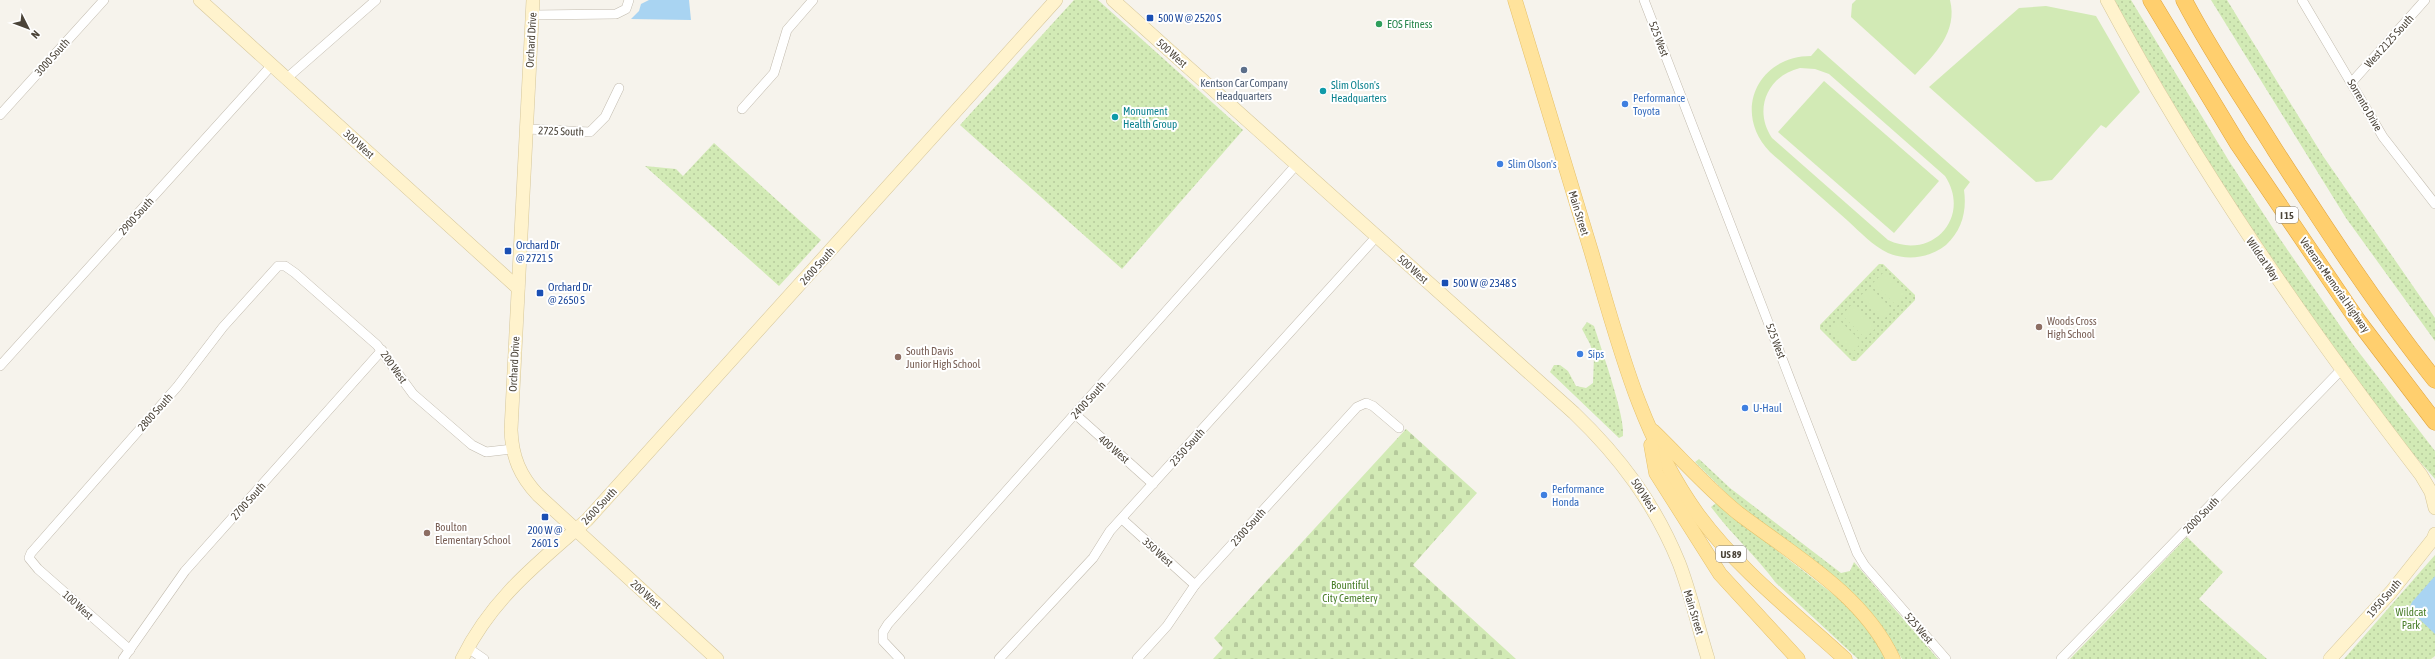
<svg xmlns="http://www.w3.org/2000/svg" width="2435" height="659" viewBox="0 0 2435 659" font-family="'Asap Condensed',sans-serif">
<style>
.grass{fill:url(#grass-dots)}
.cemetery{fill:url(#cemetery-stones)}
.garden{fill:#d2eab5;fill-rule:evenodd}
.water{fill:#a9d4f2}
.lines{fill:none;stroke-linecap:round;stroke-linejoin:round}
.street-casing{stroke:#c2bbae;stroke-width:10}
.secondary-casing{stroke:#d6c79b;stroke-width:14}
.primary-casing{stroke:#e6c16a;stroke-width:15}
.highway-casing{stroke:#e0a43c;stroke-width:17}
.street{stroke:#fff;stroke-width:9}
.secondary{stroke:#fff3cd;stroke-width:13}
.primary{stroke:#ffe39c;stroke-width:14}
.highway{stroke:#ffcf6e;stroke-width:16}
.transit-dot{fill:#1a4fb4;stroke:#fff;stroke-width:1.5}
.leisure-dot{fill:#2e9e5b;stroke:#fff;stroke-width:1.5}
.service-dot{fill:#5c6f8a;stroke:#fff;stroke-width:1.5}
.culture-dot{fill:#0f9aa8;stroke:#fff;stroke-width:1.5}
.shop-dot{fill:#3f7fe0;stroke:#fff;stroke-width:1.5}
.education-dot{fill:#8d6e63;stroke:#fff;stroke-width:1.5}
.labels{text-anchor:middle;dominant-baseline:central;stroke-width:4;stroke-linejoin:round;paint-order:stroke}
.shield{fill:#fff;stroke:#817c74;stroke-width:1}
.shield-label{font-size:10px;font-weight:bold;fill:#4b4439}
.transit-label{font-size:11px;fill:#164399;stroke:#fff;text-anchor:start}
.leisure-label{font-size:11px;fill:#27864d;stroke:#fff;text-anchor:start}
.street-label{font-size:11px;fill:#4b4439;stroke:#fff}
.service-label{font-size:11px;fill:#4e5e75;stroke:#fff}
.culture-label{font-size:11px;fill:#0d838f;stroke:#fff;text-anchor:start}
.shop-label{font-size:11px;fill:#366cbe;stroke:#fff;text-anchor:start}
.education-label{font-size:11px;fill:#785e54;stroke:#fff;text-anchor:start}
.park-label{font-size:11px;fill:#4a7f2a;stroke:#fff}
</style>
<defs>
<pattern id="grass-dots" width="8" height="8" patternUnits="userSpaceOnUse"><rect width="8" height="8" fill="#d2eab5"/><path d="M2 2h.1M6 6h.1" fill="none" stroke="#b6ca9c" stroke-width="1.8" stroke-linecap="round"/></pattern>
<pattern id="cemetery-stones" width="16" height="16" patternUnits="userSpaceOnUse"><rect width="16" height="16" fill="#d2eab5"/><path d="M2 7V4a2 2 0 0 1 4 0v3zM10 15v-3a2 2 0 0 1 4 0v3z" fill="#b6ca9c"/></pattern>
</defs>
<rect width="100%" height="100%" fill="#f6f3ec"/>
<!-- grass -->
<g class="grass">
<path d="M1074 0H1098L1243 130 1122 269 960 125Z"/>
<path d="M2113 0H2131L2229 161 2280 239 2354 346 2435 451V479L2408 448 2303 307 2212 170Z"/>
<path d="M2211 0H2227L2323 156 2435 318V341L2346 218Z"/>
<path d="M714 143 821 240 779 286 645 166 676 169 683 176Z"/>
<path d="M1879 264H1883L1915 295V300L1856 361H1852L1820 329V325Z"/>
<path d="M1587 322 1594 326C1601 348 1626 418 1623 436L1619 438 1550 372 1554 365H1560L1568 371 1576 386 1586 388 1593 383 1594 356 1590 344 1582 329Z"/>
<path d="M1699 459 1730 488 1841 573 1850 571 1854 562 1938 659H1902L1884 629 1862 602 1734 501 1695 462Z"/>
<path d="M1716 503 1842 601 1853 611 1889 659H1858L1776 583C1756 556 1731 534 1711 507Z"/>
<path d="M2187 537 2223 572 2199 599 2267 659H2070Z"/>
<path d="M2435 555V656L2431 659H2344Z"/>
</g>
<!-- cemetery -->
<path class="cemetery" d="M1406 429 1477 493 1413 565 1516 659H1213L1223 648 1214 638Z"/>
<!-- garden -->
<g class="garden">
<path d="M1856 0H1950C1958 32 1935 54 1915 75L1851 17 1852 4Z"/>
<path d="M2046 6 2096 16 2140 92 2106 128 2101 125 2052 180 2036 182 1929 87 2019 8Z"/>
<path d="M1818 48 1970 182 1964 190C1967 211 1962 230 1946 245 1930 258 1907 261 1888 253 1873 246 1860 232 1848 221 1822 198 1796 175 1770 152 1732 113 1757 56 1811 56ZM1800 68 1815 69 1829 74 1945 176C1972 217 1932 261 1888 240L1772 138C1753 110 1767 76 1800 68Z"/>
<path d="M1824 81 1939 181 1894 233 1778 132Z"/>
<path d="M1884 272 1907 295 1897 306 1873 283Z"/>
<path d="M1870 287 1893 310 1883 320 1859 297Z"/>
<path d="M1852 304 1876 328 1865 338 1842 315Z"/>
<path d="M1838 319 1862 342 1852 353 1828 330Z"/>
</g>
<!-- water -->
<g class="water">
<path d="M649 0H689L691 20 631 19 639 11 641 4Z"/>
<path d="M2435 576V634L2409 609 2412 602Z"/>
</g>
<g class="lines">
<!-- street casing -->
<g class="street-casing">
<g id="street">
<path d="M1644 0 1857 553 1865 566 1946 659"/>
<path d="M2302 0 2383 137 2435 204"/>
<path d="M533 15 616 14 626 9 629 0"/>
<path d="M287 78 376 0"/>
<path d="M2352 82 2425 0"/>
<path d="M742 109 774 73 787 30 813 0"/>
<path d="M0 115 104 0"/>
<path d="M527 129 590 132 605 117 619 88"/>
<path d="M0 366 272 65"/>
<path d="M1075 414 1153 484"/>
<path d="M1122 519 1195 585"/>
<path d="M468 648 484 659"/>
<path d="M130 650 38 569 29 558 31 553 177 387 223 327 278 266H285L295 273 377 345 413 394 472 445 486 452 513 449"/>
<path d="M123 659 185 571 382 350"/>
<path d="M900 659 883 641V632L888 624 1297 164"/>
<path d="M999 659 1093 558 1110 531 1377 236"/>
<path d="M1137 659 1167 626 1195 585 1357 407 1366 403 1373 406 1399 428"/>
<path d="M2061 659 2341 370"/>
</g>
</g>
<!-- secondary casing -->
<g class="secondary-casing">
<g id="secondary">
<path d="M200 0 518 288"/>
<path d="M533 0 511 430C512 457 520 476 538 495L717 659"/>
<path d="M1113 0 1574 413C1620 457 1655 504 1679 563 1691 594 1698 627 1708 659"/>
<path d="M2107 0C2197 168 2305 324 2421 475L2431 492 2435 508"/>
<path d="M462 659C492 598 538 563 587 520L1056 0"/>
<path d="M2330 659 2391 592 2433 539 2435 534"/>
</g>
</g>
<!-- primary casing -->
<g class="primary-casing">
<g id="primary">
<path d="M1515 0C1541 85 1566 170 1592 254 1619 346 1642 438 1699 516 1739 570 1796 614 1845 659"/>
<path d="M1653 431C1681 458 1707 488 1738 513 1793 555 1863 594 1893 659"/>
<path d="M1651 445 1656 473 1720 574 1798 659"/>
</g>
</g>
<!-- highway casing -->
<g class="highway-casing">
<g id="highway">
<path d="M2151 0 2238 144 2358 321 2435 422"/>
<path d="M2184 0C2211 52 2244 100 2275 150 2326 229 2377 307 2435 380"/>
</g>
</g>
<!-- street -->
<use href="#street" class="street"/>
<!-- secondary -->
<use href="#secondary" class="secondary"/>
<!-- primary -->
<use href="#primary" class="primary"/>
<!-- highway -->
<use href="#highway" class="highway"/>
</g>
<!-- markers -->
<g class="transit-dot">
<rect x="1146" y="14" width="8" height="8" rx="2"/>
<rect x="504" y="247" width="8" height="8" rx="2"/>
<rect x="1441" y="279" width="8" height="8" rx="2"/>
<rect x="536" y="289" width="8" height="8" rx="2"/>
<rect x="541" y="513" width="8" height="8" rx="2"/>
</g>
<circle class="leisure-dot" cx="1379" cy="24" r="4"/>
<circle class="service-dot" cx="1244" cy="70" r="4"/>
<g class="culture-dot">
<circle cx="1323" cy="91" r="4"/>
<circle cx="1115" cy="117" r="4"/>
</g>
<g class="shop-dot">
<circle cx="1625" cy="104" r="4"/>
<circle cx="1500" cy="164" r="4"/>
<circle cx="1580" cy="354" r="4"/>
<circle cx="1745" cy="408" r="4"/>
<circle cx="1544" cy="495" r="4"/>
</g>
<g class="education-dot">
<circle cx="2039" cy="327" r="4"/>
<circle cx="898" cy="357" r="4"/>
<circle cx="427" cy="533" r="4"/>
</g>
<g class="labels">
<!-- shield labels -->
<g class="shield">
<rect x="2276" y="207" width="22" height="16" rx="3"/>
<rect x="1716" y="546" width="30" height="16" rx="3"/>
</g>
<g class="shield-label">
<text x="2287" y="215">I 15</text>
<text x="1731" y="554">US 89</text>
</g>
<!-- transit labels -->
<g class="transit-label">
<text x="1158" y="18">500 W @ 2520 S</text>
<text x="516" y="245">Orchard Dr<tspan x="516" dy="13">@ 2721 S</tspan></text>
<text x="1453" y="283">500 W @ 2348 S</text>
<text x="548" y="287">Orchard Dr<tspan x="548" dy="13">@ 2650 S</tspan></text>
<text x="545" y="530" text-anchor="middle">200 W @<tspan x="545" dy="13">2601 S</tspan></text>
</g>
<!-- leisure labels -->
<g class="leisure-label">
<text x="1387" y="24">EOS Fitness</text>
</g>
<!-- street labels -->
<g class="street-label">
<text transform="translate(1659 39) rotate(69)">525 West</text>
<text transform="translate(531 40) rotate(-87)">Orchard Drive</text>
<text transform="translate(2389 41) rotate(-48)">West 2125 South</text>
<text transform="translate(1172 53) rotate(42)">500 West</text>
<text transform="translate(52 57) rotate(-48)">3000 South</text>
<text transform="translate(2365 105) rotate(60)">Sorrento Drive</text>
<text transform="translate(561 131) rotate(2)">2725 South</text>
<text transform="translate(359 144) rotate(42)">300 West</text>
<text transform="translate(1579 213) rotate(73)">Main Street</text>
<text transform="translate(136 216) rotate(-48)">2900 South</text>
<text transform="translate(2263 259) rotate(56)">Wildcat Way</text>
<text transform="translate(817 266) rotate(-48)">2600 South</text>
<text transform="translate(1413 269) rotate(42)">500 West</text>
<text transform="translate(2335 285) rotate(55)">Veterans Memorial Highway</text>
<text transform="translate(1776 341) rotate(69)">525 West</text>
<text transform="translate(514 364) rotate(-87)">Orchard Drive</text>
<text transform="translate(394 367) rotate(55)">200 West</text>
<text transform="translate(1088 400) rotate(-48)">2400 South</text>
<text transform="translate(155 412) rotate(-48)">2800 South</text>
<text transform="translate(1187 447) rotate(-48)">2350 South</text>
<text transform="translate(1114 449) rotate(41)">400 West</text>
<text transform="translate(1644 495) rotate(57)">500 West</text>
<text transform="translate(248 501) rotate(-48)">2700 South</text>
<text transform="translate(599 506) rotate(-47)">2600 South</text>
<text transform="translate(2201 515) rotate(-46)">2000 South</text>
<text transform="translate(1248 527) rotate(-48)">2300 South</text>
<text transform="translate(1158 552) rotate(42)">350 West</text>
<text transform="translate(646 594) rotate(42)">200 West</text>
<text transform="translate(2384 598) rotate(-49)">1950 South</text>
<text transform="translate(78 605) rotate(42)">100 West</text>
<text transform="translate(1694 612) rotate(73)">Main Street</text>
<text transform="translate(1919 628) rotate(49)">525 West</text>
</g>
<!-- service labels -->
<g class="service-label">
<text x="1244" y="83">Kentson Car Company<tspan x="1244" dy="13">Headquarters</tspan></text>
</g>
<!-- culture labels -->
<g class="culture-label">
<text x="1331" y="85">Slim Olson's<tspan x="1331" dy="13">Headquarters</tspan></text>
<text x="1123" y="111">Monument<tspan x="1123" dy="13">Health Group</tspan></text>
</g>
<!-- shop labels -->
<g class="shop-label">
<text x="1633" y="98">Performance<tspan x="1633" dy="13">Toyota</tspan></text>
<text x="1508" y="164">Slim Olson's</text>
<text x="1588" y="354">Sips</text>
<text x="1753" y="408">U-Haul</text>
<text x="1552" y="489">Performance<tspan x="1552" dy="13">Honda</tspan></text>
</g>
<!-- education labels -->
<g class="education-label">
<text x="2047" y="321">Woods Cross<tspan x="2047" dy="13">High School</tspan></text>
<text x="906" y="351">South Davis<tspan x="906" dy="13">Junior High School</tspan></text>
<text x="435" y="527">Boulton<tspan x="435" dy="13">Elementary School</tspan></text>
</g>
<!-- park labels -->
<g class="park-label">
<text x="1350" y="585">Bountiful<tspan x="1350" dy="13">City Cemetery</tspan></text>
<text x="2411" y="612">Wildcat<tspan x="2411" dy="13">Park</tspan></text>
</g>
</g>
<!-- north arrow -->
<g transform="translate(28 28) rotate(132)" stroke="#ffffff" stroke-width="3" paint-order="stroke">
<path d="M0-3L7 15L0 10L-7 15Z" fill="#4b4439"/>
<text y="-6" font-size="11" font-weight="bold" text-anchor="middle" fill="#4b4439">N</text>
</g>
</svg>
